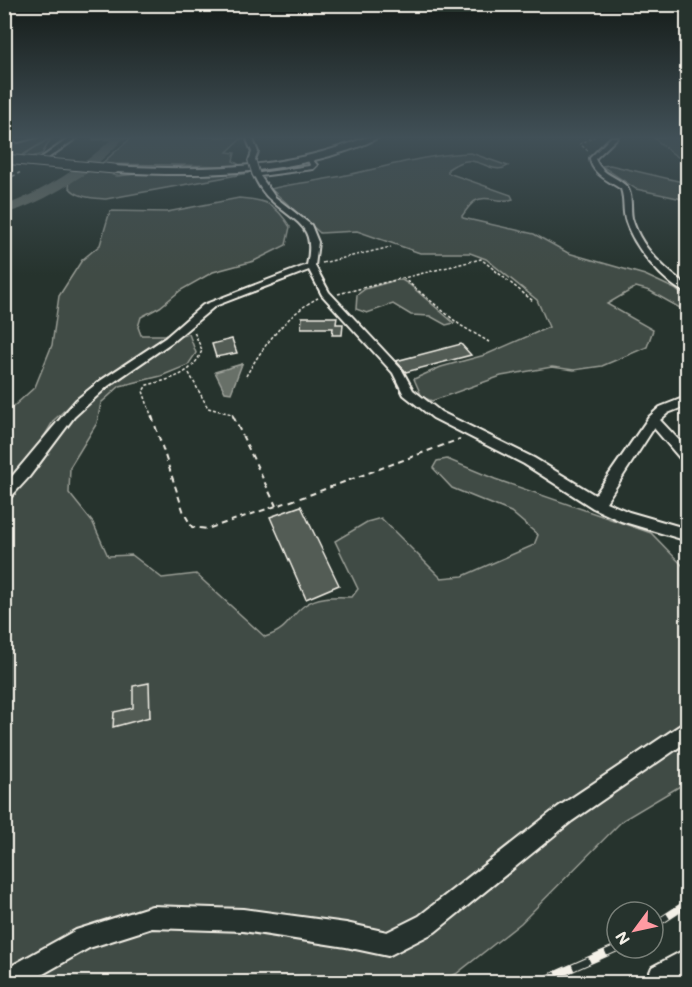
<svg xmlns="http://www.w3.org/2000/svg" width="692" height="987" viewBox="0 0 692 987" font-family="Mali,sans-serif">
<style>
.green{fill:#414b45;stroke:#9a9e96;stroke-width:1.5}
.water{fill:#676f68;stroke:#9fa39b;stroke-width:1.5}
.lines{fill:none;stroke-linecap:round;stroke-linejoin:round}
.stream{stroke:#9fa39b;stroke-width:1.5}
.river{fill:#676f68;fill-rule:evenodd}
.building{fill:#525c55;stroke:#f4f1e8;stroke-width:1.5}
.street-casing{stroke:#f4f1e8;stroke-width:4}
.secondary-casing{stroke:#f4f1e8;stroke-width:4}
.highway-casing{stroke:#f4f1e8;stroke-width:4}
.path-far1{stroke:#f4f1e8;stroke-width:1.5;stroke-dasharray:3 2;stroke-linecap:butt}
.path{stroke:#f4f1e8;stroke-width:2;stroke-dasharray:6 4.5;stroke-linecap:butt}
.street{fill:#26332d;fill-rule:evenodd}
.secondary{fill:#26332d;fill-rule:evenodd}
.highway{fill:#26332d;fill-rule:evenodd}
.rail-casing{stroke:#f4f1e8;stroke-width:8}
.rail{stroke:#26332d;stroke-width:6;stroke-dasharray:18;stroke-linecap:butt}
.street-bridge-casing{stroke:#f4f1e8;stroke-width:9;stroke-linecap:butt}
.secondary-bridge-casing{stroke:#f4f1e8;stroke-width:11;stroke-linecap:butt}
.street-bridge{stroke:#26332d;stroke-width:7}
.secondary-bridge{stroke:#26332d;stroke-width:9}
</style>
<rect width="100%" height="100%" fill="#26332d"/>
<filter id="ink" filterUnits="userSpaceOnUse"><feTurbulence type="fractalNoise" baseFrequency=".0167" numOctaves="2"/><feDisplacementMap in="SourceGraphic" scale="12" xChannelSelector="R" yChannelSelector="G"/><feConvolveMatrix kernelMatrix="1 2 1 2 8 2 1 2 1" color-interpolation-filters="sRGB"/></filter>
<g filter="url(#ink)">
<!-- green -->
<g class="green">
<path d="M5 137H52L42 154 25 159 5 156Z"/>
<path d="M93 137H248L241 139 227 152 235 153 233 161 238 164 234 166 101 164 131 138 93 140Z"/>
<path d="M653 137H687V163L669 151Z"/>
<path d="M471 153 508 166C496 174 484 162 471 161 462 160 455 165 448 169V173L511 195 513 199C501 204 486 194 475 201 470 204 465 212 462 216L463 218 534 234 568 253 645 275 675 289 687 299V312L650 291 636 287 607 304 653 330 647 347 602 366 574 370 552 367 501 376 432 401 422 397 414 379 441 367 485 355 549 327 537 300 486 259 470 253H420L357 231 320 233 271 189C289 184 307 183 325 179 374 171 422 154 471 153Z"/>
<path d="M610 165 687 183V200L636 189 602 166Z"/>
<path d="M89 171 117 172 113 175 117 176 148 173 248 171V173L106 199C93 198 77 198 69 187L70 181Z"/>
<path d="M239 198C266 200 275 203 290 227L286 245 254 261 213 272 181 290 160 307 141 317 138 327 141 335H165L166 339 76 400 54 420 39 445 5 487V414L35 387 52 345 59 296 82 260 100 245 110 211 167 212Z"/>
<path d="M396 280H402L410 285 454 323 446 325 430 316 411 315 393 304 367 313 356 309 357 295 365 289Z"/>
<path d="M189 334 196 353 188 365 161 376 120 386 101 403 97 423 70 467 69 493 93 523 108 556 132 555 162 578 196 574 265 637C290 629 288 617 305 605 319 595 337 597 352 597L358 589 335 541 367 522 381 518 441 578 463 576 534 545 538 535 511 512 452 488 433 468 437 461 447 459 495 479 651 533 688 571 687 782 623 820 521 923 456 974 436 982H5V499L36 470 75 415 95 397 181 336Z"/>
</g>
<!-- water -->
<path class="water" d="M242 364 231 393 225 392 215 372Z"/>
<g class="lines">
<!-- stream -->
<g class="stream">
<path d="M675 137 688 148"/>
<path d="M4 174 18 158 52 137"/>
</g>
<!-- river -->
<path class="river" d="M114 137H125C95 171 48 202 4 214V206C46 190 82 167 114 137Z"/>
</g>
<!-- building -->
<g class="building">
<path d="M302 317H337L336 324H343L342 335H332L333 328H301Z"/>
<path d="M232 339 237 353 216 357 212 344Z"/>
<path d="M461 344 471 355 406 372 396 361Z"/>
<path d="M301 506 339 585 306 599 270 517Z"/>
<path d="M149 683 150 717 113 727 114 712 133 708V686Z"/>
</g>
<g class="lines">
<!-- street casing -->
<g class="street-casing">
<g id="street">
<path d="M9 137H37L18 142Z"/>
<path d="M71 137H78L38 165H34V163Z"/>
<path d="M246 137H252L258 152 254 162 249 161 252 152Z"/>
<path d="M611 137H618L595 159C602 175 616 176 626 186 633 194 630 209 632 218 640 247 665 270 688 286V294C663 283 634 247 626 222 622 211 625 200 621 189 609 181 591 173 590 158Z"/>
<path d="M307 158H311L317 165 313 169 260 176 275 197 311 225 318 242 315 266 329 292 402 370 413 390 441 412 534 458 595 495 649 417 660 407 688 396V405L668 413 660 420 688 450V464L683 462 654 428 606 502 629 512 688 529V541L621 521 593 508 524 464 433 418 404 395 393 373 322 295 309 270 215 306 172 342 108 386 74 417 29 477 9 499 4 500V486L76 400 100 381 165 338 203 305 307 265C316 225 297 224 272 201 263 194 258 184 253 174L309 166 310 165Z"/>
<path d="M688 720V741L572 821 435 932 388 956 346 947 243 931 152 928 89 948 29 982H4V970L76 930 152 906 243 909 346 923 387 932 419 916 558 807Z"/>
</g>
</g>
<!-- secondary casing -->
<g class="secondary-casing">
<path id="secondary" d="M367 137H378C365 146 346 151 330 156 260 176 187 176 114 172L110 169 114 166C201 171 285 170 367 137Z"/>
</g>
<!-- highway casing -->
<g class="highway-casing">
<path id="highway" d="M688 948V982H646L652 967Z"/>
</g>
<!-- path-far1 -->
<g class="path-far1">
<path d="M588 151 580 144 594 137"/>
<path d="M4 181 21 172"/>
<path d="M322 263 391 247"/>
<path d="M403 278 460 325 489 342"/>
<path d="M338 294 481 259 533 301"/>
<path d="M189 373 208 408 232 414 234 418"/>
<path d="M246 376C263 346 287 314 318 298"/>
<path d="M152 418 143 391 147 385C171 379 193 375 202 350L194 332"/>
</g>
<!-- path -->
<g class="path">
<path d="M152 416 184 513 192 527 207 529 309 495 460 439"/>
<path d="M233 416 276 506"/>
</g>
<!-- street -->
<use href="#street" class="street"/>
<!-- secondary -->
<use href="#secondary" class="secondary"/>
<!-- highway -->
<use href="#highway" class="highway"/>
<!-- rail casing -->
<g class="rail-casing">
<g id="rail">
<path d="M653 926 688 903"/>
<path d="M540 982 617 948"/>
</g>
</g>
<!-- rail -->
<use href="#rail" class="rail"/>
<!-- street-bridge casing -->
<g class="street-bridge-casing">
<path id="street-bridge" d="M252 161 256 174"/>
</g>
<!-- secondary-bridge casing -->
<g class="secondary-bridge-casing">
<path id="secondary-bridge" d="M4 159 114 169"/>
</g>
<!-- street-bridge -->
<use href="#street-bridge" class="street-bridge"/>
<!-- secondary-bridge -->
<use href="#secondary-bridge" class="secondary-bridge"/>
</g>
</g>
<!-- sky -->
<linearGradient id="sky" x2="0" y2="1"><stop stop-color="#151c19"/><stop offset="0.5" stop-color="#415057"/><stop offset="1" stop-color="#415057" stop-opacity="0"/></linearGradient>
<rect width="692" height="275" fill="url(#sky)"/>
<!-- margin -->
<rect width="692" height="987" fill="none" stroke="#26332d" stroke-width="24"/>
<rect x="12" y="12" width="668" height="963" fill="none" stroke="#f4f1e8" stroke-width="2" filter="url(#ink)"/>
<!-- north arrow -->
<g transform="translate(635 930) rotate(237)"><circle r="28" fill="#26332d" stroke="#787f78" stroke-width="1.5"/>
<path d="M0-4.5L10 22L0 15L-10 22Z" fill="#ff9aa2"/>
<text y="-9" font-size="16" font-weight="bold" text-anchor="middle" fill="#f4f1e8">N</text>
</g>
</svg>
